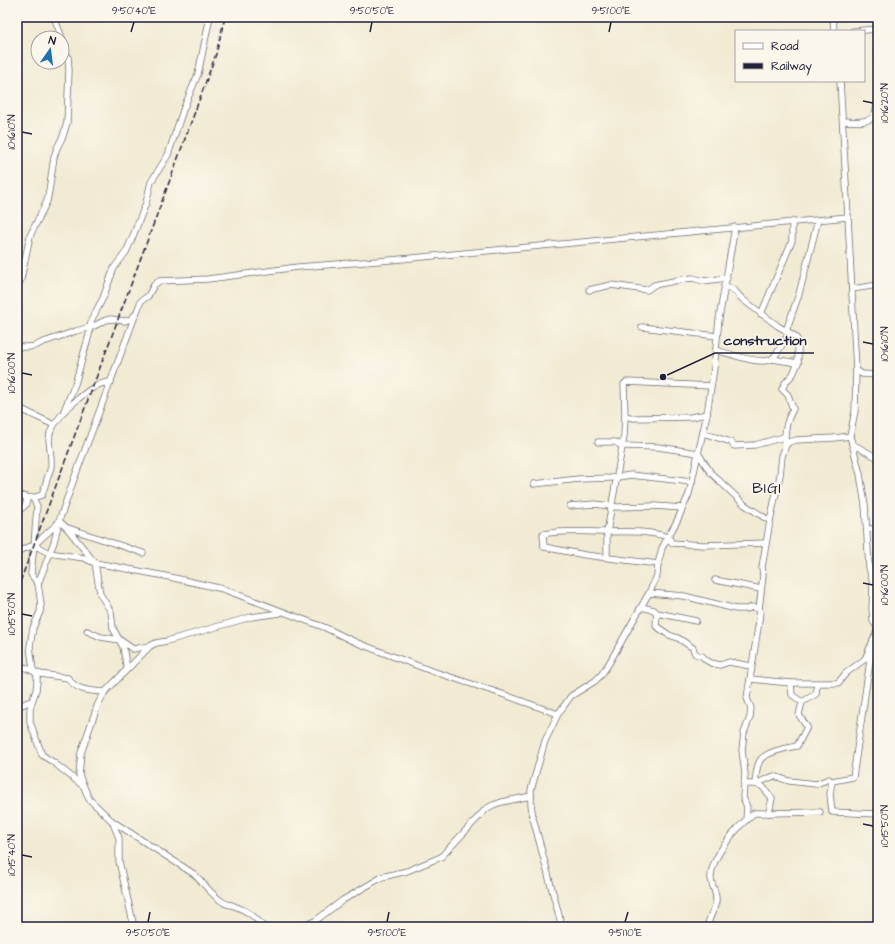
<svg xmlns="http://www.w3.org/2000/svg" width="895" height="944" viewBox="0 0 895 944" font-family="'Architects Daughter',sans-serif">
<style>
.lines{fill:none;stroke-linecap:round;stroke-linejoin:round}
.minor-casing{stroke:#6a6870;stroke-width:7}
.minor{stroke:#fff;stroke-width:5.5}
.rail{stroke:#22223b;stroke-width:1.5;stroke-dasharray:6 3;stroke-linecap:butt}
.ticks{fill:none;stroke:#22223b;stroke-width:1.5}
.labels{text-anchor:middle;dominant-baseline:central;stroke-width:3.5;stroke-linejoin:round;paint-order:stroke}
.quarter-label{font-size:15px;letter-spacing:1px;fill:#22223b;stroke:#fbf7ec}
.leader{fill:none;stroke:#22223b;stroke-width:1.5}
.callout-dot{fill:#22223b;stroke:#fbf7ec;stroke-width:1.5}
.callout-label{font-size:14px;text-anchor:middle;font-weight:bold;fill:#22223b;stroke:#fbf7ec;stroke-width:3.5;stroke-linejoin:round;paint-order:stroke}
.neatline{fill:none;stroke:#22223b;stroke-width:1.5}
.ticks-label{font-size:10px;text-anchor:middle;fill:#22223b}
</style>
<rect width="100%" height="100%" fill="#fbf7ec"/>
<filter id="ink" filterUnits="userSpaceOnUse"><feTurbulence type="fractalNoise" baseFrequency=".025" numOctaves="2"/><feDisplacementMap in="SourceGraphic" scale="8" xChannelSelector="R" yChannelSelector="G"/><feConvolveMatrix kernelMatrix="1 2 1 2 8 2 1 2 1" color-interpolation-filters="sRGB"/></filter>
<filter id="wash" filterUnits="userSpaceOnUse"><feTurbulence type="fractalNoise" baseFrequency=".012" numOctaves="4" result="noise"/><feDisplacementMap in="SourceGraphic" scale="16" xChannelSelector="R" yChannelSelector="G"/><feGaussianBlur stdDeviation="0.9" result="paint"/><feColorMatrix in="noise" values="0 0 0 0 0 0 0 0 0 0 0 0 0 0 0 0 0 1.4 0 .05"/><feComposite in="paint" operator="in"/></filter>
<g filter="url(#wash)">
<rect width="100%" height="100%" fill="#f1ebd3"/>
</g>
<g filter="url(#ink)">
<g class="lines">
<!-- minor casing -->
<g class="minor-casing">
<g id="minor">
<path d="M54 17 62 38"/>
<path d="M833 17 834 31"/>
<path d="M853 31 878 29"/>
<path d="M878 38V57"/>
<path d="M843 121C851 121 869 124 874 116 876 112 877 105 878 101"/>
<path d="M848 217 856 370 855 411 850 436 860 474 865 505 869 567 873 584 872 609 873 621 878 629"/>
<path d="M724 285 735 291 742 299 778 326 795 336 798 341V363L793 374 785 383 782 389 788 395 793 409C787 420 783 432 786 445"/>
<path d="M17 287 21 279 30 236 47 201 49 191 54 157 57 148 63 136 67 123 69 70 68 57 62 39"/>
<path d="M852 289 878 285"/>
<path d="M589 290 611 285 647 290 654 285 684 279 693 278 703 281 727 278"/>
<path d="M17 305 18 310 17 317"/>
<path d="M761 314 792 241V222"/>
<path d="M642 327 717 336"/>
<path d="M786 331 799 294 818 220"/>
<path d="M17 347C26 347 34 348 41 343L76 331 94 326 106 320 111 319 125 321 131 319 136 314 141 301 148 296 154 285 159 281 208 279 298 267 391 260 848 217 840 81"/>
<path d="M716 350C727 353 764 367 773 358 779 352 783 342 788 335V332"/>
<path d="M772 359 798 363"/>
<path d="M856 370 862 374 878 375"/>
<path d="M17 407 54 425"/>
<path d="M64 411C77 401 93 382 111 382"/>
<path d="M707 414 691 417 634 418 625 416 624 384 627 382 711 386"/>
<path d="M703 433 731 442 734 446 755 445 784 437"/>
<path d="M598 442H615L622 446 658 447 698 453 711 473 745 505 770 521"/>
<path d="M852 444 878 458"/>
<path d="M534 484 579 479 611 478 631 475 692 482"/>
<path d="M17 494C27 499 33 498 42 495L51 467V458L49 440 50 433 54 425 63 413 75 384 89 335 90 327 92 319 103 298 114 268 126 252 131 241 146 203 151 182 168 155 183 110 198 74 210 17"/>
<path d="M33 498 37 506 34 545 55 526 59 522"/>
<path d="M570 506 595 504 617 507 655 506 682 508"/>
<path d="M17 511C23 508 27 506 27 498"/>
<path d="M59 521 67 528 95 563 100 594 111 612 113 628 123 647 127 669"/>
<path d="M68 528 143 553"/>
<path d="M867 529H878"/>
<path d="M17 532V541"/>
<path d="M34 545 49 553 84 558 95 563 112 566 165 576 223 589 326 628 355 642 429 670 502 694 558 714"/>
<path d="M17 553 21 550 34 545 31 574 38 584 41 604 40 612 33 628 30 646 33 670 37 675V682L36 690 30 708V722L42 755 53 762 82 785"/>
<path d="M607 557V532L624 436 625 416"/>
<path d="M658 564 585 555 544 547 543 534C564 530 585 532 606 532 627 532 648 530 668 537L672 543 704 545 766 543"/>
<path d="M715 580 761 589"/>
<path d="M38 584 54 542 59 521 74 479 135 316"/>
<path d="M649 593 684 596 736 609H747L752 607 759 609"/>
<path d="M641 607 654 610 657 613 656 626 669 635 678 638 693 648 695 654 702 656 706 660 711 663 720 665 729 662 751 666"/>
<path d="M657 613 696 621"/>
<path d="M87 631 101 637 120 640 133 649 150 646"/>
<path d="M873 640 853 777 832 781 830 794 832 812 878 814"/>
<path d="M17 664 40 674 68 678C76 691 91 691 105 692"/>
<path d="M750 679 791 683H838L846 673 865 659 878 629"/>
<path d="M791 683 792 695 802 702"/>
<path d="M17 707 31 701"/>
<path d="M744 784H755L774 776 789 781 816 784 829 779"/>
<path d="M769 813 820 812"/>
<path d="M746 820 747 807 743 797 745 774 742 750 744 733 750 717 751 708 747 698 759 621 760 611 759 609 763 576 762 567 770 521 780 475 782 456 786 445 789 442 796 440 834 438 850 436"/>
<path d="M112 821 119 838V861L134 927"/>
<path d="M264 927C254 916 248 911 234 906 230 904 226 905 223 902 211 895 204 883 194 874L112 821 89 799 79 775 81 753 98 704 105 692 150 646 156 643 167 641 251 617 280 613"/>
<path d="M299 927 315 921 343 900 382 877 407 871 441 857 486 809 493 805 502 802 531 796"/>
<path d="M562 927 533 818 531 804V790L545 741 558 714 571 696 595 681 601 675 608 665 649 593 657 576 658 564 662 548 677 521 689 494 707 414 714 368 719 319 735 227"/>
<path d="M708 927C708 917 715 910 716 901 717 893 712 887 711 879 710 857 738 826 754 813H769L772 798 762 786 755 784C756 776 756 765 761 759 769 751 786 748 797 746L807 727 799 715 802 702 816 694 817 684"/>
</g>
</g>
<!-- minor -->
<use href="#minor" class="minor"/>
<!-- rail -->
<path class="rail" d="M17 590 174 169 216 54 225 17"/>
</g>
</g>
<!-- ticks -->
<path class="ticks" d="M131 32 134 22M370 32 372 22M609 32 611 22M863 101 873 103M22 132 32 134M863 342 873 344M22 373 32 375M863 583 873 585M22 614 32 616M863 824 873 826M22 855 32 857M148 922 150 912M387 922 389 912M625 922 628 912"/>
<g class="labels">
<!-- quarter labels -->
<g class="quarter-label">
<text x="767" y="488">BIGI</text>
</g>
</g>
<!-- callouts -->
<path class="leader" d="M663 377L715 353H814"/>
<circle class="callout-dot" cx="663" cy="377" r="4"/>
<g class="callout-label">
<text x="765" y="345">construction</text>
</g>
<!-- margin -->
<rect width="895" height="944" fill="none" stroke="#fbf7ec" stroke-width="44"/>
<!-- legend -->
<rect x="735" y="30" width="130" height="52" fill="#fbf7ec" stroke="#a4a2a5"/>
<rect x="743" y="43" width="20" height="6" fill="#ffffff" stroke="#a4a2a5"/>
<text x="771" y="50" font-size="12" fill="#22223b">Road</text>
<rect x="743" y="63" width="20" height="6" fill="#22223b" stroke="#a4a2a5"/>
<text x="771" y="70" font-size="12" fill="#22223b">Railway</text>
<!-- north arrow -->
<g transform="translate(50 50) rotate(14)"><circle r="19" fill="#fbf7ec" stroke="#a4a2a5"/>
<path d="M0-3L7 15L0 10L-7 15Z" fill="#1f6fb2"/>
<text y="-6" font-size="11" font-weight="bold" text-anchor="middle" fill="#22223b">N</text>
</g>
<rect x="22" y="22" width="851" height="900" class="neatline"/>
<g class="ticks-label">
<text x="134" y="14">9°50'40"E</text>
<text x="372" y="14">9°50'50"E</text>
<text x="611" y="14">9°51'00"E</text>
<text transform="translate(884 103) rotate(-90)" y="4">10°16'20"N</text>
<text transform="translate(11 132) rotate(-90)" y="4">10°16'10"N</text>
<text transform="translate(884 344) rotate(-90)" y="4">10°16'10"N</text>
<text transform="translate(11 373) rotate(-90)" y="4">10°16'00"N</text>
<text transform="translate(884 585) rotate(-90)" y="4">10°16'00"N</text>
<text transform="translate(11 614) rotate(-90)" y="4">10°15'50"N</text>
<text transform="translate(884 826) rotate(-90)" y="4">10°15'50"N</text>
<text transform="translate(11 855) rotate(-90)" y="4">10°15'40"N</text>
<text x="148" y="936">9°50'50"E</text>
<text x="387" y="936">9°51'00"E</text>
<text x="625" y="936">9°51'10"E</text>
</g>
</svg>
